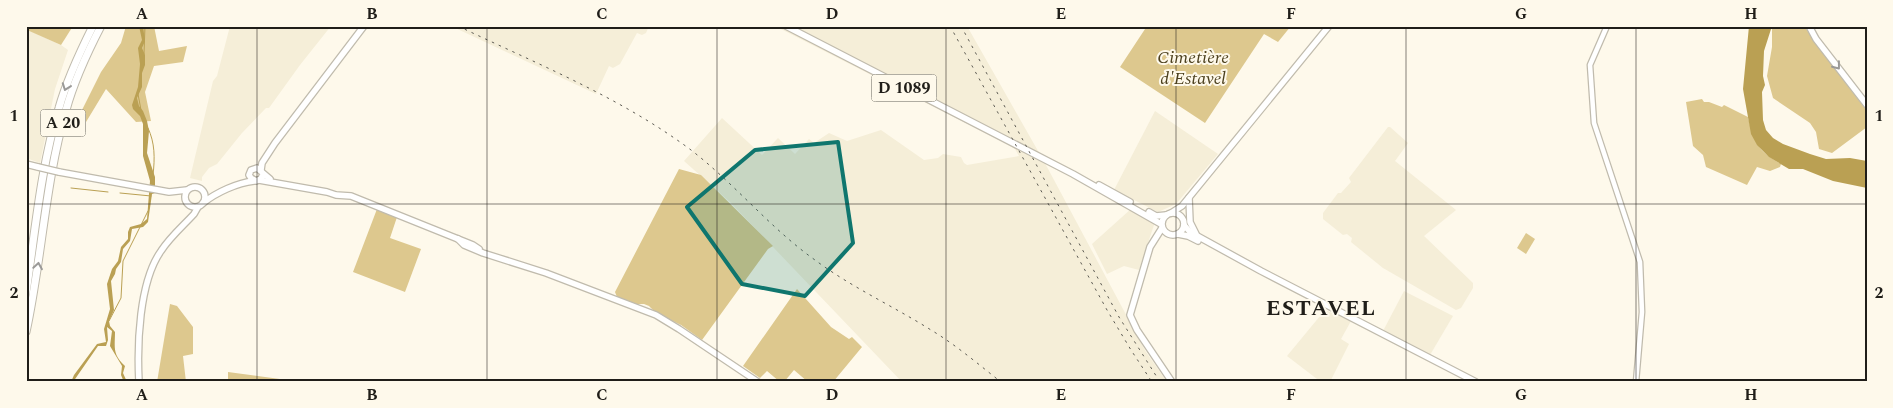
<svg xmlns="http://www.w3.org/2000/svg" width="1893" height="408" viewBox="0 0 1893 408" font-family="Spectral,serif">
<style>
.built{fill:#f5eed8}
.green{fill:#ddc88e}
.water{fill:#baa053}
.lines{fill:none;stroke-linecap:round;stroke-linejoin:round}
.stream{stroke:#baa053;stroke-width:1}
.minor-casing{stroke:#c0bbad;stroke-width:7}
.major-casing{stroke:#c0bbad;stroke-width:8}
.highway-casing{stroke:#c0bbad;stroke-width:9}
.minor{stroke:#fff;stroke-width:4.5}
.major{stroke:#fff;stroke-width:5.5}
.highway{stroke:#fff;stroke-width:7}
.rail{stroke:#5e5c54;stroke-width:1;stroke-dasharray:2.5 5;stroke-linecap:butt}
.major-bridge-casing{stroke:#c0bbad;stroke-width:8;stroke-linecap:butt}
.major-bridge{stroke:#fff;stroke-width:5.5}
.oneway{stroke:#9b9a98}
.marked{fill:#0f766e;fill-opacity:0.2;stroke:#0f766e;stroke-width:4;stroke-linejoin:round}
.grid{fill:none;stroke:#201e19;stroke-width:1;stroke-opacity:0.55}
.labels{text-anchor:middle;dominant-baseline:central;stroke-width:4;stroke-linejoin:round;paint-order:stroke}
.shield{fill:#fef9eb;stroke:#636058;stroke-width:1}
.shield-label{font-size:16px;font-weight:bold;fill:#201e19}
.park-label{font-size:18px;font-style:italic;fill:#4c401e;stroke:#fef9eb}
.district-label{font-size:22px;font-weight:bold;letter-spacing:1px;fill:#201e19;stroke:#fef9eb}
.neatline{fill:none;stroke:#201e19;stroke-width:2}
.grid-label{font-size:16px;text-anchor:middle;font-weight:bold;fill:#201e19}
</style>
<rect width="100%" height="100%" fill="#fef9eb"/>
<!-- built -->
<g class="built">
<path d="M230 26H331L300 65 269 108H266L242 133 217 164 209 168 202 177V181L190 178 213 81 217 76Z"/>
<path d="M451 26H649L646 33 642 35 637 33 620 64 613 68 609 66 596 94Z"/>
<path d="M775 26H967L1046 165 1146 352 1167 382H902L730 202 684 161 722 118 762 155 778 138 795 154 809 139 814 143 829 133 847 141 881 130 924 160 938 158 943 154 961 157 964 163 967 165 1019 156 1015 149 1007 144Z"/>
<path d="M26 29 61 45 68 50 55 89 40 163 26 158Z"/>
<path d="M1155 111 1218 154 1176 204 1158 212 1114 190Z"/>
<path d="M1388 127H1390L1408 143 1395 161 1456 210 1424 236 1473 283V288L1461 308 1456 310 1383 268 1351 242 1352 238 1347 234 1343 235 1323 219V213L1338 193H1341L1351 182 1349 178Z"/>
<path d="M1131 209 1155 222 1139 270 1124 266 1107 274 1092 244Z"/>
<path d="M1404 291 1453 316 1430 355 1383 331Z"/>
<path d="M1325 310 1351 321 1341 339 1349 344 1330 382H1321L1287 356Z"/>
</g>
<!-- green -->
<g class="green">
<path d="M26 26H73L61 45 27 30Z"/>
<path d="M126 26H154L159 51 187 46 183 62 154 66 145 92 151 121 136 122 106 89 83 127 74 126 101 72 121 43Z"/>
<path d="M1147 26H1291L1278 42 1264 34 1205 123 1120 67Z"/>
<path d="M1772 26 1805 27 1816 44 1867 111V127L1832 153 1819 149 1816 132 1810 123 1773 98 1767 76 1772 47Z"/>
<path d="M1702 99 1704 102H1709L1722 107 1724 105 1748 117C1754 143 1758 151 1781 164L1780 167 1770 171 1757 167 1747 185 1706 167 1703 155 1693 146 1686 102Z"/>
<path d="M679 169 701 175 773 246 768 249 702 340 681 325 656 313 649 306 644 304H636L617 297 615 292Z"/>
<path d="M377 209 397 217 390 238 421 249 405 292 353 272Z"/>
<path d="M1526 233 1535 239 1526 254 1517 248Z"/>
<path d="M797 289 831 327 849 339 852 337 862 347 833 382H808L794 370 784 382H780L767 371 760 378 743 366Z"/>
<path d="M170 304 177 306 193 327V354L183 356 186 382H157Z"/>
<path d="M228 372 302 382H228Z"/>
</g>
<!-- water -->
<g class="water">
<path d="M139 26H143L145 41 142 48 145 55V65L142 73V87L137 98 139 106 143 111 147 121 149 131 147 153 155 177V193L152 194 148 222 143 227 132 229 130 241 123 249 121 262 116 269 115 274 111 281 114 310 109 321 110 326 115 332C115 347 112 354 125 366L123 373 127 382H124L121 375 122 366 110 346 112 331 107 327 108 340 106 346H98L73 382H71L74 375 97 344 106 342 104 329 110 309 107 284 112 269 118 261 121 247 128 239V232L130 227 141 224 147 219 150 181 143 156V124L140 116 133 109 132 105 138 87 140 64 138 48 142 40Z"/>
<path d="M1749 26H1772L1764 51 1763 76 1765 85 1762 92 1763 120 1766 130 1773 138 1783 144 1810 154 1826 159 1850 158 1867 161V188L1833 181 1803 169H1789L1769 157 1757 145 1751 134 1743 89Z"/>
</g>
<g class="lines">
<!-- stream -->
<g class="stream">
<path d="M144 54 145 26"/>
<path d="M138 94 141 110"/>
<path d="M148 128C155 143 155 158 153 175"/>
<path d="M71 188 108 192"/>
<path d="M120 193 151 196"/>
<path d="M109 321 121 298 123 261 148 211"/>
</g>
<!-- minor casing -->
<g class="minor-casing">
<path id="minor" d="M1607 26 1590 65 1594 123 1640 262 1642 312 1636 382"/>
</g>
<!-- major casing -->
<g class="major-casing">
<g id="major">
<path d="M786 26 1073 174 1161 224"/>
<path d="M1809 26 1816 39 1867 105"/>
<path d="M26 164 38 167"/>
<path d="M261 170 262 163 275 143 364 26"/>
<path d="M59 172 169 192 187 190"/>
<path d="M263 174 261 179 256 181 251 178 249 175 251 170 257 168 270 179"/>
<path d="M259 180 327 192 336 195 351 196 473 245 479 249"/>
<path d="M1099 185 1130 202"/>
<circle cx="195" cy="197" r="10"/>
<path d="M1189 198 1190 222 1196 234"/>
<path d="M203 203C217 192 237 183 254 181"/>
<path d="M1149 212 1156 216 1166 215"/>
<circle cx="1173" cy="224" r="11"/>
<path d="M1171 213 1182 206 1329 26"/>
<path d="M1184 225 1190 232 1261 271 1476 382"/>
<path d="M1162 228 1150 247 1130 315 1137 330 1172 382"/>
<path d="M1178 234 1188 236 1198 241"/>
<path d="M458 239 464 245 483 253 546 273 656 315 679 329 758 382"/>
<path d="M139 382C137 345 139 282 161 251 170 237 183 226 194 214L198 207"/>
</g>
</g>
<!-- highway casing -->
<g class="highway-casing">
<g id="highway">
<path d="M26 293C35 233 41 165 59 108 67 79 80 52 93 26"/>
<path d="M26 332C42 259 45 182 66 110 74 81 87 53 101 26"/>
</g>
</g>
<!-- minor -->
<use href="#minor" class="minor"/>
<!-- major -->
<use href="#major" class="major"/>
<!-- highway -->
<use href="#highway" class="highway"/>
<!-- rail -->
<g class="rail">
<path d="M458 26C537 64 620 97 691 150 735 184 770 228 815 260 851 287 893 306 931 330 956 345 978 364 1001 382"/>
<path d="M950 26 1107 310 1131 350 1152 382"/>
<path d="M961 26 1119 317 1160 382"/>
</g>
<!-- major-bridge casing -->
<g class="major-bridge-casing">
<path id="major-bridge" d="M38 167 59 172"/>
</g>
<!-- major-bridge -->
<use href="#major-bridge" class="major-bridge"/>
</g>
<!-- one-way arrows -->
<defs><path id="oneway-chevron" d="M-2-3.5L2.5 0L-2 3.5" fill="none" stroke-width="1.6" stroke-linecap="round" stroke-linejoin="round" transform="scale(1.25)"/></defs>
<g class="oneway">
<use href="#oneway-chevron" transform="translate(1837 66) rotate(52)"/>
<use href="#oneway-chevron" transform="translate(66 87) rotate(110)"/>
<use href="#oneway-chevron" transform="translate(38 266) rotate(-81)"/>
</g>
<!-- marked area -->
<path class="marked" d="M838 142 853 243 805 296 742 284 687 207 755 150Z"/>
<!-- grid -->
<path class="grid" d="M257 26V382M487 26V382M717 26V382M946 26V382M1176 26V382M1406 26V382M1636 26V382M26 204H1867"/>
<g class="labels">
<!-- shield labels -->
<g class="shield">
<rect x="871.5" y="74.5" width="65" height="27" rx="4"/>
<rect x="40.5" y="109.5" width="45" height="27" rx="4"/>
</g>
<g class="shield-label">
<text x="904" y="88">D 1089</text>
<text x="63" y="123">A 20</text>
</g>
<!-- park labels -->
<g class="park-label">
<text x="1193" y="57">Cimetière<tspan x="1193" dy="21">d'Estavel</tspan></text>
</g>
<!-- district labels -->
<g class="district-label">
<text x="1321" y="308">ESTAVEL</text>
</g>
</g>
<!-- border -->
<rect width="1893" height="408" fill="none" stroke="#fef9eb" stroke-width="55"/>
<rect x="28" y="28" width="1838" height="352" class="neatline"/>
<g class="grid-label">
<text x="142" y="19">A</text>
<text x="372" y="19">B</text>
<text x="602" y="19">C</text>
<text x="832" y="19">D</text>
<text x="1061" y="19">E</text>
<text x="1291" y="19">F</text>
<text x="1521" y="19">G</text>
<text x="1751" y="19">H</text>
<text x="14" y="121">1</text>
<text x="1879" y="121">1</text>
<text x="14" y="298">2</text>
<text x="1879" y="298">2</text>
<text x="142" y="400">A</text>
<text x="372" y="400">B</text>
<text x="602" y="400">C</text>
<text x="832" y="400">D</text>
<text x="1061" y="400">E</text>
<text x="1291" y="400">F</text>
<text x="1521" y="400">G</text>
<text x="1751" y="400">H</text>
</g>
</svg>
